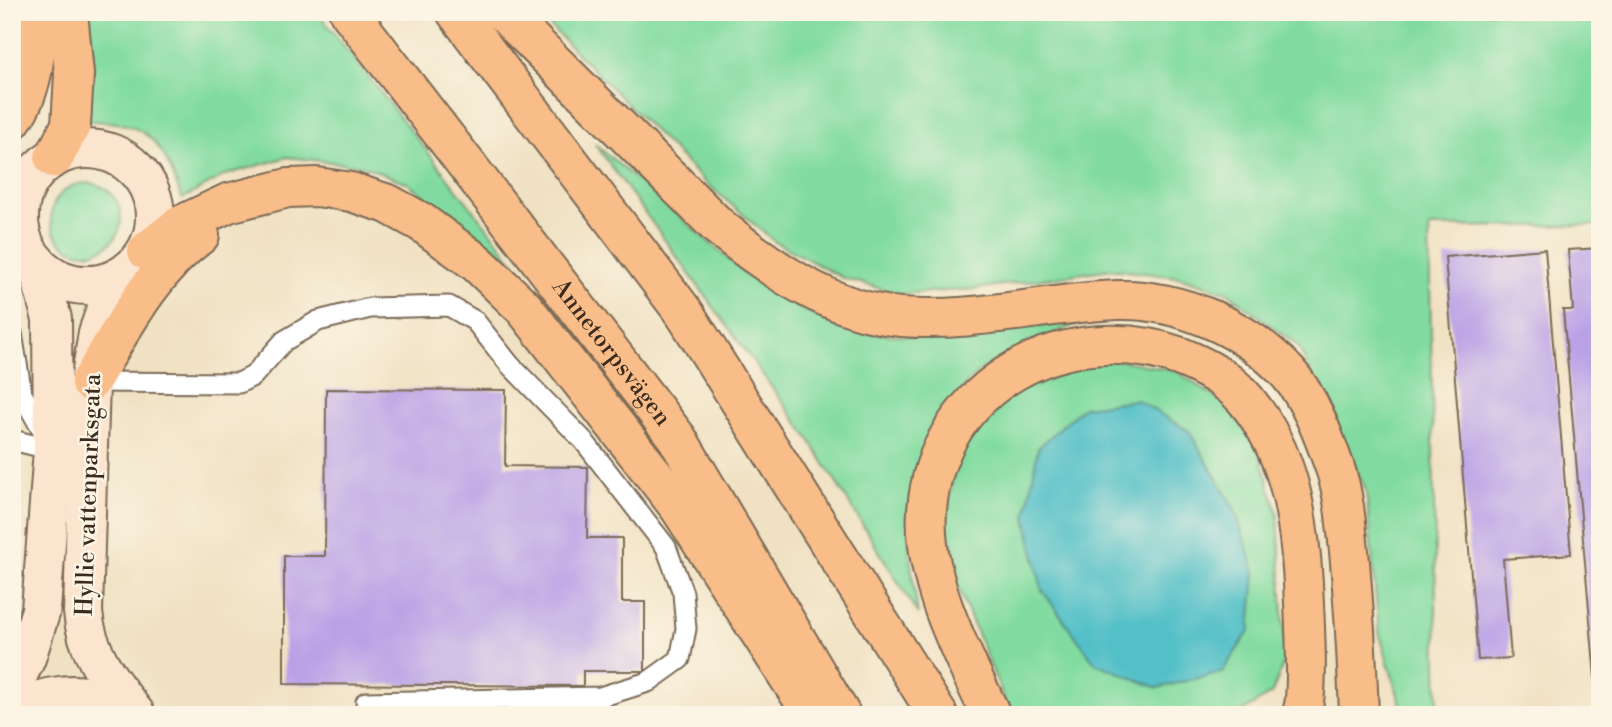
<svg xmlns="http://www.w3.org/2000/svg" width="1612" height="727" viewBox="0 0 1612 727" font-family="'Libre Bodoni',serif">
<style>
.green{fill:#81dba0;stroke:#5e825f;stroke-width:2}
.water{fill:#52c0c7;stroke:#467572;stroke-width:2}
.building{fill:#baa1e6}
.lines{fill:none;stroke-linecap:round;stroke-linejoin:round}
.lane-casing{stroke:#7a6a57;stroke-width:23}
.secondary-casing{stroke:#7a6a57;stroke-width:42}
.primary-casing{stroke:#7a6a57;stroke-width:42}
.lane{stroke:#fff;stroke-width:19}
.secondary{stroke:#fce5cf;stroke-width:38}
.primary{stroke:#f8bd88;stroke-width:38}
.labels{text-anchor:middle;dominant-baseline:central;stroke-width:5;stroke-linejoin:round;paint-order:stroke}
.street-label{font-size:24px;fill:#3b2a1e;stroke:#fcf5e5}
</style>
<rect width="100%" height="100%" fill="#fcf5e5"/>
<filter id="ink" filterUnits="userSpaceOnUse"><feTurbulence type="fractalNoise" baseFrequency=".0143" numOctaves="2"/><feDisplacementMap in="SourceGraphic" scale="14" xChannelSelector="R" yChannelSelector="G"/><feConvolveMatrix kernelMatrix="1 2 1 2 8 2 1 2 1" color-interpolation-filters="sRGB"/></filter>
<filter id="wash" filterUnits="userSpaceOnUse"><feTurbulence type="fractalNoise" baseFrequency=".00686" numOctaves="4" result="noise"/><feDisplacementMap in="SourceGraphic" scale="28" xChannelSelector="R" yChannelSelector="G"/><feGaussianBlur stdDeviation="1.57" result="paint"/><feColorMatrix in="noise" values="0 0 0 0 0 0 0 0 0 0 0 0 0 0 0 0 0 1.4 0 .05"/><feComposite in="paint" operator="in"/></filter>
<g filter="url(#wash)">
<rect width="100%" height="100%" fill="#f0e1c2"/>
<!-- green -->
<g class="green">
<path d="M12 12H19L21 36 12 83Z"/>
<path d="M88 12H317L515 263 407 183 363 166 287 157 225 175 182 199C162 141 149 120 84 121L93 70Z"/>
<path d="M536 12H1600V225L1429 227 1438 715H1410L1401 705 1379 632 1366 490 1298 346 1227 292 1178 277 1111 269 975 289 900 294 843 278 775 242 706 183Z"/>
<path d="M595 144 753 280 803 310 864 333 918 337 1082 322C1046 337 1002 350 972 378 947 402 914 472 910 507 906 543 913 579 918 614L808 437Z"/>
<circle cx="86" cy="218" r="35"/>
<path d="M1109 358 1176 371 1228 406 1258 448 1278 514 1285 658 1272 693 1237 715H1011L951 571 945 528 955 464 987 411 1041 373Z"/>
</g>
<!-- water -->
<path class="water" d="M1137 400 1189 431 1235 510 1255 572 1250 630 1222 672 1158 688 1095 663 1042 590 1026 517 1038 448 1083 407Z"/>
<g id="blocks">
<!-- building -->
<g class="building">
<path d="M1600 248V712H1598L1563 310H1573L1568 250Z"/>
<path d="M1545 249 1571 554 1503 559 1511 658 1478 660 1445 257Z"/>
<path d="M326 389 506 390 505 466 588 467 587 538H622V602H645V671H583V686L284 684V556H325Z"/>
</g>
</g>
</g>
<g filter="url(#ink)">
<use href="#blocks" fill-opacity="0" stroke="#7a6a57" stroke-width="2"/>
<g class="lines">
<!-- lane casing -->
<g class="lane-casing">
<g id="lane">
<path d="M12 180 35 173"/>
<path d="M12 236 24 244"/>
<path d="M12 333 22 394 46 437"/>
<path d="M90 382 239 383 253 376 284 341 318 321 370 308 449 306 475 321 510 365 583 440 666 547 683 593 686 629 680 659 648 682 600 697 366 702"/>
<path d="M12 440 53 450"/>
</g>
</g>
<!-- secondary casing -->
<g class="secondary-casing">
<g id="secondary">
<circle cx="87" cy="217" r="68"/>
<path d="M131 269 108 304 98 333 90 382 83 612C86 653 112 684 136 715"/>
<path d="M12 687 26 658 41 610 53 450 52 319 37 263"/>
<path d="M13 715C33 696 76 690 102 700 113 703 123 710 132 715"/>
</g>
</g>
<!-- primary casing -->
<g class="primary-casing">
<g id="primary">
<path id="s1" d="M349 12 677 438 841 715"/>
<path d="M456 12 685 314 938 715"/>
<path d="M503 12 719 227C773 270 831 311 901 317 973 323 1046 303 1117 300 1178 298 1247 328 1288 373 1310 398 1324 437 1335 468 1344 494 1346 523 1349 551 1354 606 1357 660 1359 715"/>
<path d="M12 120C35 89 36 50 37 12"/>
<path d="M54 158 71 125 74 74 68 12"/>
<path d="M147 251 179 226 228 203 288 188 317 187 351 192 388 204 421 222 477 263 524 308 679 507 813 715"/>
<path d="M90 382C121 331 151 271 200 235"/>
<path d="M991 715C962 653 922 580 927 510 936 384 1069 315 1181 357 1206 367 1228 379 1246 400 1290 453 1299 517 1303 583 1304 607 1310 697 1301 715"/>
</g>
</g>
<!-- lane -->
<use href="#lane" class="lane"/>
<!-- secondary -->
<use href="#secondary" class="secondary"/>
<!-- primary -->
<use href="#primary" class="primary"/>
</g>
</g>
<g class="labels">
<!-- street labels -->
<g class="street-label">
<text stroke="none"><textPath href="#s1" startOffset="430">Annetorpsvägen</textPath></text>
<text transform="translate(89 495) rotate(-88)">Hyllie vattenparksgata</text>
</g>
</g>
<!-- margin -->
<rect width="1612" height="727" fill="none" stroke="#fcf5e5" stroke-width="42"/>
</svg>
